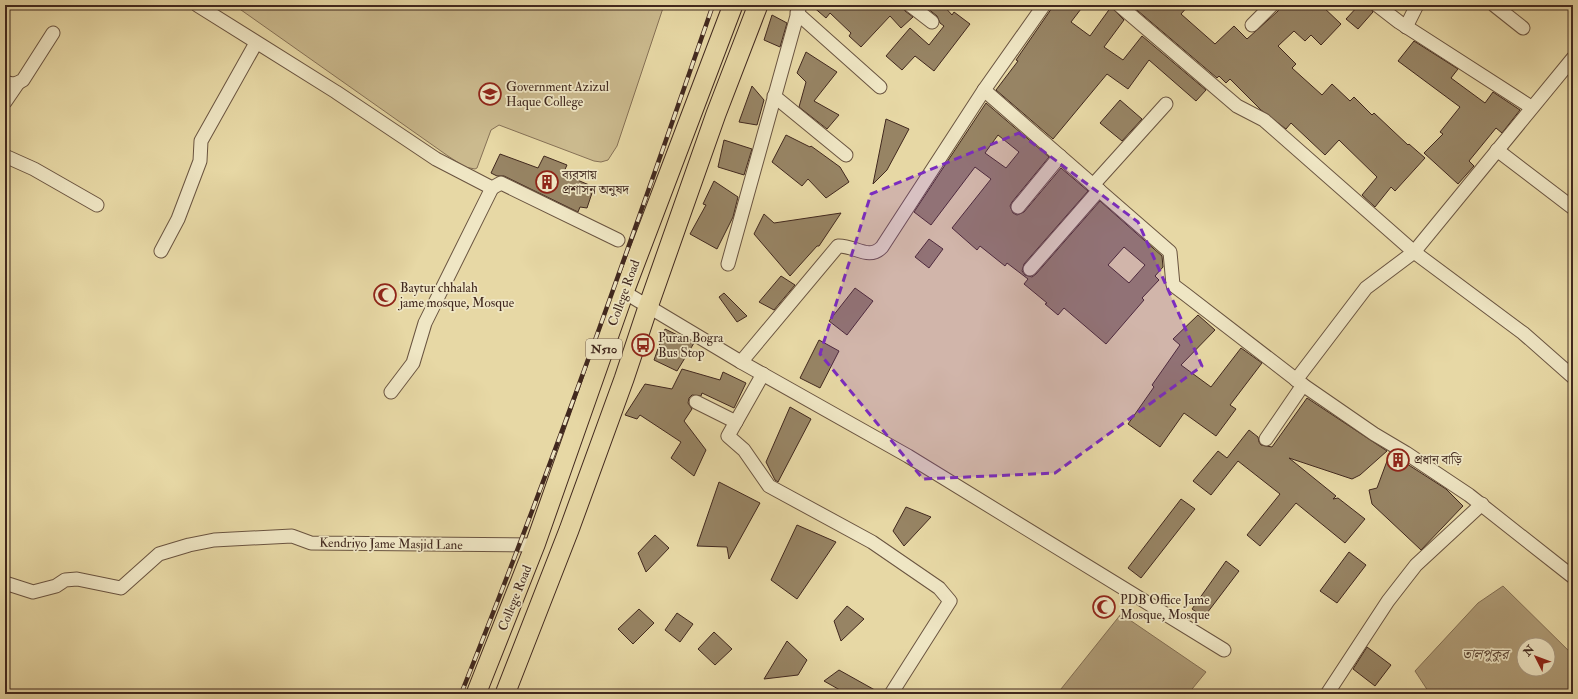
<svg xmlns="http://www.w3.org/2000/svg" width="1578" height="699" viewBox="0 0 1578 699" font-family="'IM FELL Double Pica','Noto Serif Bengali',serif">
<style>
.green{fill:#cbba8e;stroke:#867156}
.water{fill:#af9c77;stroke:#836e53;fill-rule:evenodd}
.building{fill:#978464;stroke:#41281e;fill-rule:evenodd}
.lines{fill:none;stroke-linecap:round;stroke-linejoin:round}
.minor-casing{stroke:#6a5440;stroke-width:15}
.highway-casing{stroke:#41281e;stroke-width:21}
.minor{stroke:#efe6c4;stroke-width:13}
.highway{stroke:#e7d8a5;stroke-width:19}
.rail-casing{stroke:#41281e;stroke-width:4.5}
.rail{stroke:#efe6c4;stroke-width:3;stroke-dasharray:9;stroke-linecap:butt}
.marked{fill:#7b2cbf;fill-opacity:0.2;stroke:#7b2cbf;stroke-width:3;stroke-dasharray:8 5;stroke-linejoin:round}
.labels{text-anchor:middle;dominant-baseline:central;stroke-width:3.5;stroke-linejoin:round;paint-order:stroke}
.shield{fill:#efe6c4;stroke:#756150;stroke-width:1}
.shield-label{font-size:12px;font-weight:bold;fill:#41281e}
.poi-label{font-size:13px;fill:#41281e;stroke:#efe6c4;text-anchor:start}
.street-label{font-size:13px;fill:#41281e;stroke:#efe6c4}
.water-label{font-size:14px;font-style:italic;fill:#5c4534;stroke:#efe6c4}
</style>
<rect width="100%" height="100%" fill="#e7d8a5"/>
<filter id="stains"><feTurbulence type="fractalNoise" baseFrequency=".005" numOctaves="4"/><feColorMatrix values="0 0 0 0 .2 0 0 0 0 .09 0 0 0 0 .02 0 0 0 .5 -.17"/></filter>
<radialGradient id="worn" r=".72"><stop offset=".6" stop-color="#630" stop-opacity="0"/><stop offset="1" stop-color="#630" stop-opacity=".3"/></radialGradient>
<!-- green -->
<path class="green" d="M234 5H664L617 146 608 160 601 162 594 161 499 125 491 130 477 168 475 169 465 167 448 156Z"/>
<!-- water -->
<g class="water">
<path d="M1503 586 1573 655V694H1430L1415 671 1478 603ZM1524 645H1548V669H1524Z"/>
<path d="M1121 614 1206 672 1188 694H1057Z"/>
</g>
<!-- building -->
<g class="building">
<path d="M811 5H902L905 11 913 17 901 28 890 16 861 47 849 36 851 33 830 13 826 18Z"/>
<path d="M928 5H943L952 15 954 12 970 24 934 71 915 56 902 70 886 56 910 28 929 45 944 26 940 23 937 16 927 8Z"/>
<path d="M1054 5H1084L1071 22 1090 36 1111 7 1124 20 1104 47 1123 60 1142 36 1206 90 1196 101 1149 60 1128 89 1107 74 1053 139 996 90 1018 61 1016 60Z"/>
<path d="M1131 5H1189L1181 14 1215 44 1234 26 1247 39 1278 11 1281 5H1321L1341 24 1321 45 1311 35 1305 41 1294 31 1278 46 1296 64 1292 68 1322 95 1332 84 1350 101 1354 97 1372 115 1374 113 1408 145 1409 144 1425 158 1395 191 1391 187 1375 207 1362 195 1377 177 1339 140 1325 155 1291 123 1286 129 1261 110 1230 79 1226 83 1219 76 1217 78Z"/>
<path d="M1359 5H1369L1373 12 1358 29 1346 19Z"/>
<path d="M772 15 787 23 780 47 764 40Z"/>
<path d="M1414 41 1458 69 1451 78 1485 103 1493 92 1520 110 1502 133 1496 128 1469 161 1474 166 1458 184 1424 153 1443 134 1440 132 1460 107 1398 61Z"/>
<path d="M806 52 837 72 814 101 839 115 827 129 799 107 806 82 797 73Z"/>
<path d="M752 86 764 100 757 125 739 122Z"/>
<path d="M1120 100 1142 119 1122 141 1100 123Z"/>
<path d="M986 103 1049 157 1012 202 1010 206 1013 213 1017 215 1024 212 1061 168 1088 191 1024 264 1022 271 1025 275 1032 277 1036 274 1100 201 1162 256 1163 267 1155 276 1159 280 1142 298 1144 300 1106 344 1064 308 1058 315 1045 304 1047 303 1024 284 1028 279 1007 263 1005 266 980 246 977 250 952 228 991 179 975 167 931 225 914 212ZM998 135 1019 152 1006 168 985 153ZM1124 247 1145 265 1129 283 1108 265Z"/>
<path d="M886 119 909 129 887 170 873 184Z"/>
<path d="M786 135 810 147 811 146 840 167 849 182 826 198 808 179 802 186 772 162Z"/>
<path d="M724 140 752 149 744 175 718 167Z"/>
<path d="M500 154 538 168 544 156 567 165 563 174 594 187 587 208 580 207 578 212 504 176H497L491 173Z"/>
<path d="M714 181 738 197 733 217 717 249 690 234 706 205 703 204Z"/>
<path d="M841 213 819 246H817L790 276 754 234 764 214 774 223Z"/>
<path d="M929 239 943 249 929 268 915 257Z"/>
<path d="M781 276 795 285 774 310 759 302Z"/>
<path d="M855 288 873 301 847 335 829 321Z"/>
<path d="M724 293 747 316 737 322 719 297Z"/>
<path d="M1198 315 1215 330 1181 365 1211 387 1241 348 1262 363 1230 405 1236 409 1216 436 1184 413 1160 447 1128 424 1154 387 1152 385 1180 345 1173 339Z"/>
<path d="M665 329 694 343 677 371 654 360Z"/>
<path d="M819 340 839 351 820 388 800 378Z"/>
<path d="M682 369 720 380 723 372 746 383 734 408 702 393 701 396 692 395 689 398 688 403 692 409 684 421 706 450 694 476 671 458 681 442 640 415 637 419 625 415 645 384 672 389Z"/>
<path d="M1307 398 1387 451 1360 475 1352 479 1289 458 1336 496 1333 499 1338 498 1365 519 1345 543 1296 503 1260 546 1247 535 1280 494 1238 461 1211 495 1193 481 1218 451 1227 458 1249 430 1258 437 1259 442 1261 445 1272 447Z"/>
<path d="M790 407 811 419 778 482 775 480 766 462Z"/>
<path d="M1390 453 1446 489 1463 506 1421 550 1372 504 1369 490 1377 488Z"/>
<path d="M719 482 760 503 729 559 727 547 697 546Z"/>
<path d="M1181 499 1195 509 1141 578 1128 568Z"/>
<path d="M906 507 931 517 904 546 893 531Z"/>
<path d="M797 525 836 542 797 599 771 580Z"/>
<path d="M655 535 669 548 646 572 638 553Z"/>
<path d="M1349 552 1366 565 1337 603 1320 591Z"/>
<path d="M1226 561 1239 571 1204 617 1192 609Z"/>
<path d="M847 606 864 619 841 641 834 621Z"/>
<path d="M639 609 654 623 633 644 618 629Z"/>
<path d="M677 613 693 624 680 642 665 630Z"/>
<path d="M714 632 732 649 715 665 698 649Z"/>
<path d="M787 641 807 660 798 675 764 679Z"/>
<path d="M1367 647 1391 665 1375 686 1353 669Z"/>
<path d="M839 670 882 694H847L824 681Z"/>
</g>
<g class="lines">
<!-- minor casing -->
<g class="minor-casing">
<g id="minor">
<path d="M197 5 336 92 436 159 492 188 501 183 618 240"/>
<path d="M910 5 932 22"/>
<path d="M1119 5 1237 106 1264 120 1414 252 1523 333 1573 377"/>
<path d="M1377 5 1399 22 1531 107"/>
<path d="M1494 5 1523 28"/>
<path d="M797 13 880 87"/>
<path d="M1252 25 1272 5"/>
<path d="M1406 27 1417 5"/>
<path d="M5 82C12 85 17 84 23 80L53 33"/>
<path d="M984 90 1170 252 1173 285 1185 294 1303 385 1374 434 1406 453 1469 495 1573 577"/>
<path d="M774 96 846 155"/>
<path d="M5 102 18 83"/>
<path d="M1497 150 1573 208"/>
<path d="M5 156 34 169 97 205"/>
<path d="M1093 185 1166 104"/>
<path d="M1018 207 1060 156"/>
<path d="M161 251 178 219 200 161 201 141 256 43"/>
<path d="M728 264 800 5"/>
<path d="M1030 269 1099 190"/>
<path d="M624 292 741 362 908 456 1224 650"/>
<path d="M741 362 838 246C854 245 869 261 882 247L984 90 1044 5"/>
<path d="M763 374 728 436 744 450 769 486 872 542 939 588 950 601 891 694"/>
<path d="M1296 380 1366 288 1414 252 1573 58"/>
<path d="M391 392 413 363 425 323 492 188"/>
<path d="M696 402 736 422"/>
<path d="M1266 439 1303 385"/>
<path d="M5 583 33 592 56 586 65 580 77 579 121 588 159 554 189 545 214 540 292 536 311 543 535 545"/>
<path d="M1327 694 1388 601 1416 565 1482 504"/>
</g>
</g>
<!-- highway casing -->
<g class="highway-casing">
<g id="highway">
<path d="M476 694 535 545 624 292 733 5"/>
<path d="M505 694 569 530 624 379 648 307 716 114 758 5"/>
</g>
</g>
<!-- minor -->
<use href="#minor" class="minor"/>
<!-- highway -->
<use href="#highway" class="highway"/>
<!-- rail casing -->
<g class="rail-casing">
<path id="rail" d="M461 694C552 467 633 236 713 5"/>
</g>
<!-- rail -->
<use href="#rail" class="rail"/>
</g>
<!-- marked area -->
<path class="marked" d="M1019 133 1138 222 1202 366 1055 473 923 479 820 354 871 194Z"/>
<!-- icons -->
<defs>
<g id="university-ring" transform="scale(1.15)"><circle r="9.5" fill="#efe6c4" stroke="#8f2418" stroke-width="1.5"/><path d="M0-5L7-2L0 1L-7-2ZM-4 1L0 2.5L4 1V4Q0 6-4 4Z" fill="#8f2418"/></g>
<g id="building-ring" transform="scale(1.15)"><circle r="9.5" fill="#efe6c4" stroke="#8f2418" stroke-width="1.5"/><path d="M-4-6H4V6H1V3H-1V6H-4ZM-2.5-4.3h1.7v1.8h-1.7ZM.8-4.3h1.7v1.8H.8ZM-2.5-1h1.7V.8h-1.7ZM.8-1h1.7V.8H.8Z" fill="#8f2418"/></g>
<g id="mosque-ring" transform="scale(1.15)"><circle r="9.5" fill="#efe6c4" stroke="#8f2418" stroke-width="1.5"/><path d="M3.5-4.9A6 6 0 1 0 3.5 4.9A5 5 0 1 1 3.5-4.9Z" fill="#8f2418"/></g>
<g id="bus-ring" transform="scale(1.15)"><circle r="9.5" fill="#efe6c4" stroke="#8f2418" stroke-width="1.5"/><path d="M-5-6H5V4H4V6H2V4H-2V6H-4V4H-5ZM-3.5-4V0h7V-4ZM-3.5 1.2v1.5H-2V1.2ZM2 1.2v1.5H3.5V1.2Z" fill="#8f2418"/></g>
</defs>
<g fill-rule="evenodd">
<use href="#university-ring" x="490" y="94"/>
<use href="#building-ring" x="547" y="182"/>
<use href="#mosque-ring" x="385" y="295"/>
<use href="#bus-ring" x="643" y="345"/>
<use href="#building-ring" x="1398" y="460"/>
<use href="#mosque-ring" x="1104" y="607"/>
</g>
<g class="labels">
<!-- shield labels -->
<rect class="shield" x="586" y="339" width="36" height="20" rx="3"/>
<g class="shield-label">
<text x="604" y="349">N510</text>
</g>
<!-- poi labels -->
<g class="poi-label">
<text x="506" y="87">Government Azizul<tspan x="506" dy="15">Haque College</tspan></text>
<text x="562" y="175">ব্যবসায়<tspan x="562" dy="15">প্রশাসন অনুষদ</tspan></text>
<text x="400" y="288">Baytur chhalah<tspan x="400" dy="15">jame mosque, Mosque</tspan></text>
<text x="658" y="338">Puran Bogra<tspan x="658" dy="15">Bus Stop</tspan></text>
<text x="1414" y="460">প্রধান বাড়ি</text>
<text x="1120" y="600">PDB Office Jame<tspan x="1120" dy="15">Mosque, Mosque</tspan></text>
</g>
<!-- street labels -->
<g class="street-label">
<text transform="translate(624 293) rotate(-70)">College Road</text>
<text transform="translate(391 544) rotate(1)">Kendriyo Jame Masjid Lane</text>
<text transform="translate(515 598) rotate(-68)">College Road</text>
</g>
<!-- water labels -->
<g class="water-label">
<text x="1485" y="654">তালপুকুর</text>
</g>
</g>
<!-- margin -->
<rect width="1578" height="699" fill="none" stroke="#e7d8a5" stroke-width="20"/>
<rect x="6" y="6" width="1566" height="687" fill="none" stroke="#41281e" stroke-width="2"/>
<rect x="10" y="10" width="1558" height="679" fill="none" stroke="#41281e"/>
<!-- north arrow -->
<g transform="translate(1536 657) rotate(312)"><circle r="19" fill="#efe6c4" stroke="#a99a82"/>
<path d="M0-3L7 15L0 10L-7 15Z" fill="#8f2418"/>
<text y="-6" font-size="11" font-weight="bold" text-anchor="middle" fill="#41281e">N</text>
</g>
<rect width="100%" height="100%" filter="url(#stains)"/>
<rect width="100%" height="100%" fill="url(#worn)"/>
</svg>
